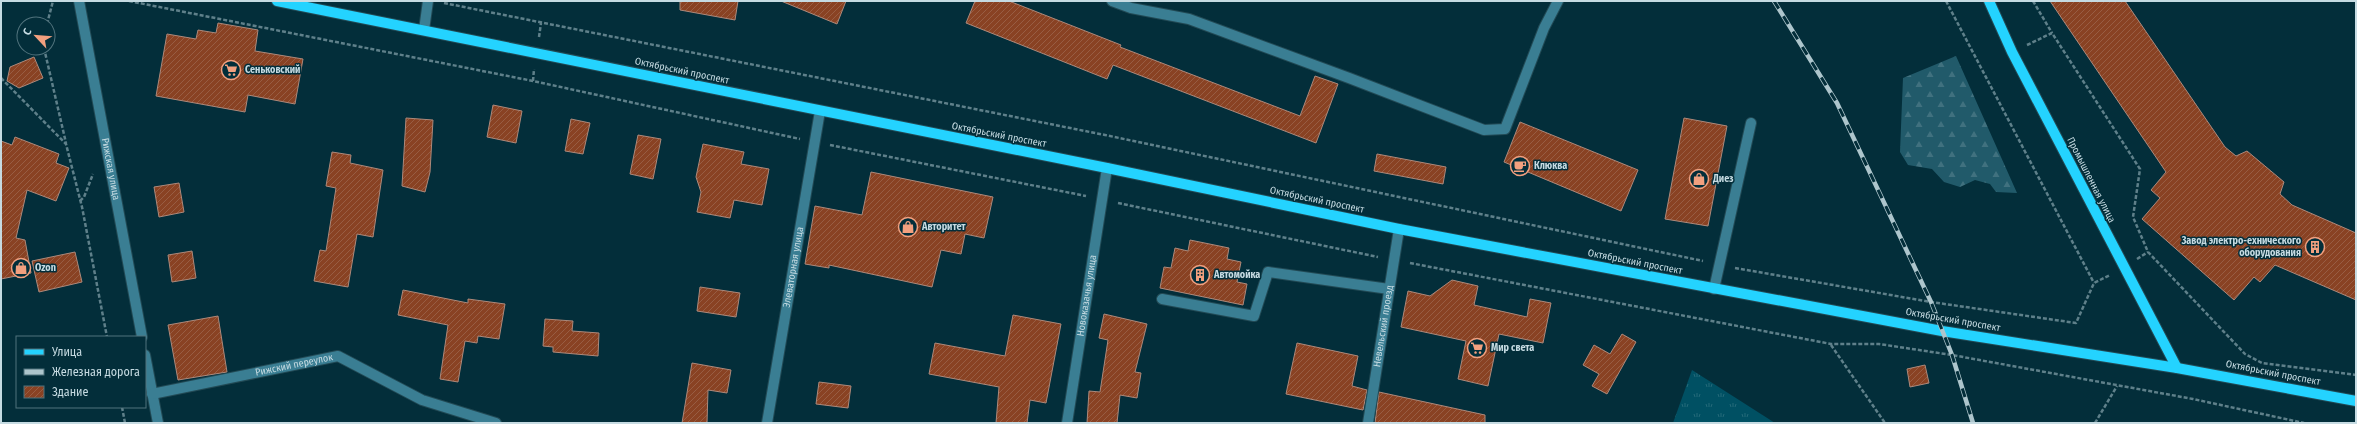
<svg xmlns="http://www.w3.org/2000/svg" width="2357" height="424" viewBox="0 0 2357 424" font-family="'Fira Sans Condensed',sans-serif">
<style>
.grass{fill:url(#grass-tufts)}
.forest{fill:url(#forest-firs)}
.building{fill:url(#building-hatch);stroke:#ad897b}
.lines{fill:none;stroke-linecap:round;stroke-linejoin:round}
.minor-casing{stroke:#224a55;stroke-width:12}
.major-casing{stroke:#224a55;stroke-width:12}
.path{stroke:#5f808a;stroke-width:2.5;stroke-dasharray:4 2;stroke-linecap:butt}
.minor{stroke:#3a7e93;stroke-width:10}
.major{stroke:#24d3ff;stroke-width:10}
.rail-casing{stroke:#adc5cc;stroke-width:4.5}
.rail{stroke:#032e3a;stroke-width:3;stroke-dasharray:9;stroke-linecap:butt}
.labels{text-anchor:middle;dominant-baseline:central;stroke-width:3;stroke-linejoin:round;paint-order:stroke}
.poi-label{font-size:10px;font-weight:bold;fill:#c6dbe2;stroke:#032e3a;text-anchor:start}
.street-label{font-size:10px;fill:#c6dbe2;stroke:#032e3a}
</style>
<defs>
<pattern id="grass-tufts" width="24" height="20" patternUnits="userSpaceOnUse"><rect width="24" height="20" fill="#005063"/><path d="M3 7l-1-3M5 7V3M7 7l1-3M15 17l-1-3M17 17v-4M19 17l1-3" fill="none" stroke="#246979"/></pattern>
<pattern id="forest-firs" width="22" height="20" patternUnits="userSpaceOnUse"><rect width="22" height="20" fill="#215a6a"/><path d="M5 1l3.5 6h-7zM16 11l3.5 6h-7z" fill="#40717f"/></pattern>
<pattern id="building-hatch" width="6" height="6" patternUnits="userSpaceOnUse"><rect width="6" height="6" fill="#894223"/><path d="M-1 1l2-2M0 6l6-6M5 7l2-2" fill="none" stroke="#985d43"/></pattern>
</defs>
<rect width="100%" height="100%" fill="#032e3a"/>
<!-- grass -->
<path class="grass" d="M1692 370 1775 423H1673Z"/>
<!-- forest -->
<path class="forest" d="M1956 56 2017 193 1996 192 1990 184 1975 180 1960 187 1944 182 1932 169 1908 165 1900 152 1903 78Z"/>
<!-- building -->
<g class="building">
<path d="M680 1H738L735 20 680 10Z"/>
<path d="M781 1H846L837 24Z"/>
<path d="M975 1H1009L1121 45 1120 47 1300 116 1315 76 1338 84 1316 143 1113 65 1107 79 966 23Z"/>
<path d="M2050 1H2125L2225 147 2236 156 2247 151 2284 182 2280 194 2292 205 2356 233V300L2275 265 2260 282 2254 277 2234 300 2142 219 2160 198 2151 190 2166 172Z"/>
<path d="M218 23 258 30 255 51 303 59 295 104 248 95 245 112 156 96 167 34 196 39 198 30 216 33Z"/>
<path d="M34 57 43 78 19 88 7 81 10 67Z"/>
<path d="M493 105 522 111 516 143 487 137Z"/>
<path d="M406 118 433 120 430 172 425 192 402 186Z"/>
<path d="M1684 118 1727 126 1708 226 1665 219Z"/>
<path d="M571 119 590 123 583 154 565 151Z"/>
<path d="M1520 122 1638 170 1621 211 1504 162Z"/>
<path d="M638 135 661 139 653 179 630 174Z"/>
<path d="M15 137 59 154 56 163 69 168 56 201 27 190 16 238 25 240 31 273 1 279V141L12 145Z"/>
<path d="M703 144 744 152 741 164 769 169 762 205 734 200 730 218 697 212 701 192 696 177Z"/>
<path d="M332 152 351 155 350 163 383 170 373 237 357 234 348 287 314 281 320 250 326 251 336 188 326 186Z"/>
<path d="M1377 154 1446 167 1443 184 1374 171Z"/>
<path d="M871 172 993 197 984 238 965 234 961 254 941 250 932 287 829 265V268L805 264 815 206 862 215Z"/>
<path d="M179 183 184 212 159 217 154 187Z"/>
<path d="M1190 240 1229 248 1227 259 1241 262 1237 282 1247 284 1243 305 1160 288 1164 267 1171 268 1175 248 1188 251Z"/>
<path d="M192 251 196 278 172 282 168 255Z"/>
<path d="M75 252 82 282 39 292 32 261Z"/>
<path d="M1452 280 1478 286 1474 305 1527 317 1530 299 1551 303 1543 343 1499 334 1488 386 1458 379 1466 341 1401 327 1408 291 1430 296Z"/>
<path d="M700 287 740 293 736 317 697 311Z"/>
<path d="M403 290 468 303V299L505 304 499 339 478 336 477 343 465 341 458 382 440 379 448 325 398 315Z"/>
<path d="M1104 314 1147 324 1135 372 1141 373 1137 398 1120 395 1117 423H1087L1089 391 1100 392 1108 340 1099 338Z"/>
<path d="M1013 315 1061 324 1046 403 1030 400 1027 423H996L999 387 929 374 935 343 1005 356Z"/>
<path d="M218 316 227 372 178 380 168 325Z"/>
<path d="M545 319 573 321 572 331 599 333 598 356 553 352V347L543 346Z"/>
<path d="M1622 334 1636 342 1607 394 1592 386 1599 374 1583 365 1594 345 1610 354Z"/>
<path d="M1297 343 1358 356 1352 386 1367 390 1363 410 1286 394Z"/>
<path d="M692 363 731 370 727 393 708 390 707 423H682Z"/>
<path d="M1925 365 1929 383 1910 387 1907 369Z"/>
<path d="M819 382 851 386 848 408 816 404Z"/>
<path d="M1379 392 1485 415V423H1375Z"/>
</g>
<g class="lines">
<!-- minor casing -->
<g class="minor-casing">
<g id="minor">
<path id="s1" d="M79 1 142 337"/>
<path d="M1112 1 1131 8 1189 19 1349 78 1484 130 1505 129 1544 28 1558 1"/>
<path d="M424 30 428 1"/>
<path d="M1714 289 1751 123"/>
<path d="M1162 299 1254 316 1268 272 1389 289"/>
<path d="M145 355 158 423"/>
<path id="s2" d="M152 394 338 356 422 400 496 423"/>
<path id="s3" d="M767 423 820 111"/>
<path id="s4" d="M1067 423 1107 168"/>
<path id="s5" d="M1368 423 1399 229"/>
</g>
</g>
<!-- major casing -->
<g class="major-casing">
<g id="major">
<path d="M277 1 1107 168 1399 229 1942 331 2177 368 2356 401"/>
<path d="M1989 1 2012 52 2177 368"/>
</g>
</g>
<!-- path -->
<g class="path">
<path d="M129 1 533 81 800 139"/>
<path d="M1946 1 2094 283"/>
<path d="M2033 1 2052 33"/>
<path d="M444 3 1105 135 1703 261"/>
<path d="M47 24 53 1"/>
<path d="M539 37 541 23"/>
<path d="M2027 45 2052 33 2140 169 2133 217 2148 252 2245 354 2262 363 2356 375"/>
<path d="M44 48 66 143"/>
<path d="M1 78 66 144 82 207 107 337"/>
<path d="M533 81 534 69"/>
<path d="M830 145 1086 196"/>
<path d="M80 201 84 197 93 174"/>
<path d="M1118 203 1378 257"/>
<path d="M2137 259 2148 252"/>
<path d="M1410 263 1831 344H1879L1952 355 2193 399 2304 423"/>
<path d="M1735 268 1931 302 2076 323 2094 283 2110 275"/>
<path d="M1831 345 1885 423"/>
<path d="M122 407 125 423"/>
<path d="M2095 423 2117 386"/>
</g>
<!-- minor -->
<use href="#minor" class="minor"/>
<!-- major -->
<use href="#major" class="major"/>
<!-- rail casing -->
<g class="rail-casing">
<path id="rail" d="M1774 1 1837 103 1931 302 1952 355 1973 423"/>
</g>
<!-- rail -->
<use href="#rail" class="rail"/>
</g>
<!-- icons -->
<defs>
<g id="supermarket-ring" transform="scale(1)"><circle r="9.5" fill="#032e3a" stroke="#f2a07f" stroke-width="1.5"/><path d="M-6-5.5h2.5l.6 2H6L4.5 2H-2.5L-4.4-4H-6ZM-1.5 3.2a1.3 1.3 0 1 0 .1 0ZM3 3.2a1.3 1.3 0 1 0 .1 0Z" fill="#f2a07f"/></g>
<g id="cafe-ring" transform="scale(1)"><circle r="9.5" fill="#032e3a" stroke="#f2a07f" stroke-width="1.5"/><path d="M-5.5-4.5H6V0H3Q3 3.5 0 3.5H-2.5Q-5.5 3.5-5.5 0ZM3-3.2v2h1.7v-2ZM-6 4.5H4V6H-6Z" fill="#f2a07f"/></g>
<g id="shop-ring" transform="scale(1)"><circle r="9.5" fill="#032e3a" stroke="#f2a07f" stroke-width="1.5"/><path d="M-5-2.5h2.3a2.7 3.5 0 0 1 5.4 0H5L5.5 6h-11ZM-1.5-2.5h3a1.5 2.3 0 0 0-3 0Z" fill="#f2a07f"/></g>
<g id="building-ring" transform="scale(1)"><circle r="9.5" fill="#032e3a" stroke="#f2a07f" stroke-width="1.5"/><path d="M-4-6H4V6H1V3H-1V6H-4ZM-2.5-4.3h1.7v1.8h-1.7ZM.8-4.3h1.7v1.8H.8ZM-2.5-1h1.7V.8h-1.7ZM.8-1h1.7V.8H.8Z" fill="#f2a07f"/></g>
</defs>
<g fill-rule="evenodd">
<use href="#supermarket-ring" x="231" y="70"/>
<use href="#cafe-ring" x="1520" y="166"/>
<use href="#shop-ring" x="1699" y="179"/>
<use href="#shop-ring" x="908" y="227"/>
<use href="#building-ring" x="2315" y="247"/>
<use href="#shop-ring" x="21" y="268"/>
<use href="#building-ring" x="1200" y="275"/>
<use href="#supermarket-ring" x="1477" y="348"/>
</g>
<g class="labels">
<!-- poi labels -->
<g class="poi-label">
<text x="245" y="70">Сеньковский</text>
<text x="1534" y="166">Клюква</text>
<text x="1713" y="179">Диез</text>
<text x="922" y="227">Авторитет</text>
<text x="2301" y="241" text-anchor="end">Завод электро-ехнического<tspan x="2301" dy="12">оборудования</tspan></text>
<text x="35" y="268">Ozon</text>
<text x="1214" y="275">Автомойка</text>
<text x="1491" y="348">Мир света</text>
</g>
<!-- street labels -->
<g class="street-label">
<text transform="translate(682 71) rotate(12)">Октябрьский проспект</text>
<text transform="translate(999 135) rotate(11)">Октябрьский проспект</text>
<text stroke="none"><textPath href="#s1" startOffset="171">Рижская улица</textPath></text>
<text transform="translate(2091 180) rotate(63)">Промышленная улица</text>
<text transform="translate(1317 200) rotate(12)">Октябрьский проспект</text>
<text transform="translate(1635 262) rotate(11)">Октябрьский проспект</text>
<text stroke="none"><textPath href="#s3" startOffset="158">Элеваторная улица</textPath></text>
<text stroke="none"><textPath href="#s4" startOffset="129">Новоказачья улица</textPath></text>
<text transform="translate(1953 320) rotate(10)">Октябрьский проспект</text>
<text stroke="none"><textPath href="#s5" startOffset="98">Невельский проезд</textPath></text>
<text stroke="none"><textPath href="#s2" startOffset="145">Рижский переулок</textPath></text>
<text transform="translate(2273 373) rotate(11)">Октябрьский проспект</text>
</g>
</g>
<!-- border -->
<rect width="2357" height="424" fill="none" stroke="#c6dbe2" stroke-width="4"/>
<!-- legend -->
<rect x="16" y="336" width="130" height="72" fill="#032e3a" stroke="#51737d"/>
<rect x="24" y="349" width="20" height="6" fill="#24d3ff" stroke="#51737d"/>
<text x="52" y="356" font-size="12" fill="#c6dbe2">Улица</text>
<rect x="24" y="369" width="20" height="6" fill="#adc5cc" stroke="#51737d"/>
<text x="52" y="376" font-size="12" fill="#c6dbe2">Железная дорога</text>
<rect x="24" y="386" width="20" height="12" fill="url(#building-hatch)" stroke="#51737d"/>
<text x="52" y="396" font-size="12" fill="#c6dbe2">Здание</text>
<!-- north arrow -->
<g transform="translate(36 36) rotate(296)"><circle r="19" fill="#032e3a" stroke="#51737d"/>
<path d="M0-3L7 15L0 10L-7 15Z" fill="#f2a07f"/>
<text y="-6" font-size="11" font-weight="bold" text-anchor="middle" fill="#c6dbe2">С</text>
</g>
</svg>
